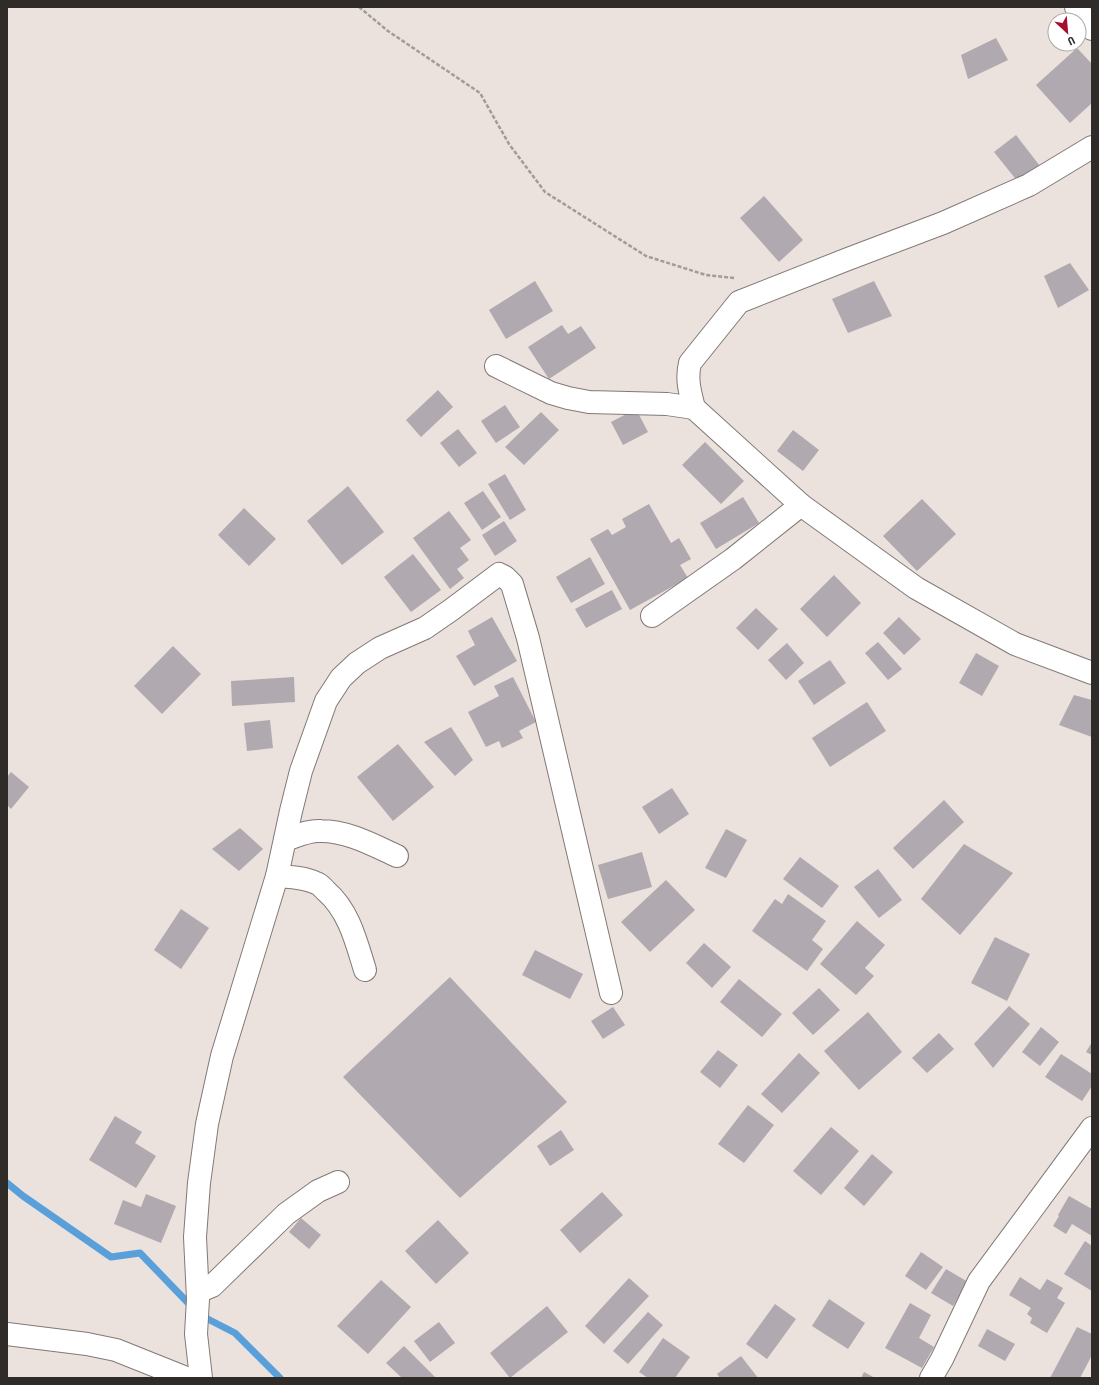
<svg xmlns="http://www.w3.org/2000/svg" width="1099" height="1385" viewBox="0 0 1099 1385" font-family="'Roboto Condensed',sans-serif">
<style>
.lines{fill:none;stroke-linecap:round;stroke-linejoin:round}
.stream{stroke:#599fda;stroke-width:7}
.building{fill:#b0a9af}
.minor-casing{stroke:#827976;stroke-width:24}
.path{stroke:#a29b98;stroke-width:2.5;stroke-dasharray:4 2;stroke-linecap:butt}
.minor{stroke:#fff;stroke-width:22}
</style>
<rect width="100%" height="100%" fill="#ebe1dd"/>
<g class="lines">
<!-- stream -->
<g class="stream">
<path d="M7 1183 23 1196 111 1257 140 1253 193 1308"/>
<path d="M200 1315 235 1333 280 1378"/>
</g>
</g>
<!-- building -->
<g class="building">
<path d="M996 38 1008 60 968 79 961 55Z"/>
<path d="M1077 48 1092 64V103L1070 123 1036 85Z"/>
<path d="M1016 135 1043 170 1022 187 994 152Z"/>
<path d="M764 196 803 240 779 262 740 218Z"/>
<path d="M1070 263 1089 290 1058 308 1044 276Z"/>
<path d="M535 281 553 311 506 339 489 310Z"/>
<path d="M874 281 892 316 848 333 832 299Z"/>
<path d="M562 325 568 334 581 326 596 348 549 379 528 347Z"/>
<path d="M438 390 453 407 421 437 406 420Z"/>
<path d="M505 405 520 427 496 443 481 421Z"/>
<path d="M636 409 648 432 623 445 611 422Z"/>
<path d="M541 412 559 430 524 465 505 447Z"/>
<path d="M458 429 477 453 459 467 440 443Z"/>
<path d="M793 430 819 450 803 471 777 451Z"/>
<path d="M705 442 744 481 721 504 682 465Z"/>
<path d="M505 474 526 510 510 520 488 484Z"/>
<path d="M348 486 384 532 342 565 307 521Z"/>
<path d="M483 491 501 517 482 530 464 503Z"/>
<path d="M743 497 759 523 716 549 700 523Z"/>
<path d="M922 499 956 534 917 571 883 536Z"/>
<path d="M649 504 671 543 679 538 691 559 680 565 688 578 630 610 590 539 608 529 612 535 626 527 622 519Z"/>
<path d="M244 508 276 539 249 566 218 535Z"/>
<path d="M449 511 471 540 460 548 469 560 457 569 464 578 450 589 413 538Z"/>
<path d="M504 521 517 541 495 556 482 535Z"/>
<path d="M413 554 441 590 411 612 384 577Z"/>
<path d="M590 557 605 584 571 603 556 577Z"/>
<path d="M834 575 861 603 827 637 800 609Z"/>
<path d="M612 590 622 609 586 628 575 609Z"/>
<path d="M756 608 778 629 758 650 736 628Z"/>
<path d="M492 617 517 661 474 686 456 656 475 645 468 631Z"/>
<path d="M899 617 921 639 904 655 883 633Z"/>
<path d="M878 642 902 669 888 680 865 653Z"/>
<path d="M787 643 804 663 786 680 768 660Z"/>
<path d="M173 646 201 674 162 714 134 686Z"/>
<path d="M976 653 999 666 982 696 959 683Z"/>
<path d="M830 660 846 683 814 705 798 681Z"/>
<path d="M294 677 295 702 232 706 231 681Z"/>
<path d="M513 677 536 722 519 731 523 738 502 748 499 741 486 747 468 712 499 696 494 686Z"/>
<path d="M1074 695 1092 700V737L1059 725Z"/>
<path d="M867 702 886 731 830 767 812 738Z"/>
<path d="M270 720 273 748 247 751 244 723Z"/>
<path d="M451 727 473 760 455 776 424 742Z"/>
<path d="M398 744 434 787 393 821 357 777Z"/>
<path d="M11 772 29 787 11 809 7 805V777Z"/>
<path d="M672 788 689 814 659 834 642 807Z"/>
<path d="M944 800 964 822 913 869 893 848Z"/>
<path d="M240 828 263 849 239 871 212 849Z"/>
<path d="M726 829 747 840 726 878 705 868Z"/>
<path d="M964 844 1013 873 960 935 921 899Z"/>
<path d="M642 852 652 887 608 899 598 865Z"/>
<path d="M800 857 839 886 822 908 783 879Z"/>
<path d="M878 869 902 900 879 918 854 887Z"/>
<path d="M666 880 695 910 650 952 621 922Z"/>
<path d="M788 894 826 921 812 940 823 949 807 971 752 931 775 899 782 904Z"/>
<path d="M181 909 209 928 181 969 154 950Z"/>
<path d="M857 921 885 945 865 968 874 976 856 995 820 964Z"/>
<path d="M995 937 1030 954 1007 1001 971 983Z"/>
<path d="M704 943 731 967 712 988 686 963Z"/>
<path d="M535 950 583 974 570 999 522 975Z"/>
<path d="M450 977 567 1102 460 1198 343 1077Z"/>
<path d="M739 979 782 1014 762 1037 720 1002Z"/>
<path d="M819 988 840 1010 813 1035 792 1013Z"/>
<path d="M1009 1006 1030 1024 993 1068 974 1044Z"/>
<path d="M613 1007 625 1025 603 1039 591 1021Z"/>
<path d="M868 1012 902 1052 859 1090 824 1051Z"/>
<path d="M1041 1027 1059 1042 1040 1066 1022 1052Z"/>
<path d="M939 1033 954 1049 927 1073 912 1058Z"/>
<path d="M1092 1042V1055L1086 1052Z"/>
<path d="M718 1050 738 1065 720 1088 700 1072Z"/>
<path d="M799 1053 820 1073 782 1113 761 1094Z"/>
<path d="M1061 1054 1092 1074V1086L1082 1101 1045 1077Z"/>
<path d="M748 1105 774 1125 744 1163 718 1144Z"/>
<path d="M115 1116 142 1132 135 1143 156 1156 136 1188 89 1160Z"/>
<path d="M831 1127 859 1151 821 1195 793 1171Z"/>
<path d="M561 1130 574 1150 550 1166 537 1146Z"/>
<path d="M872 1154 893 1172 864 1206 844 1188Z"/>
<path d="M602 1192 623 1215 580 1253 560 1230Z"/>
<path d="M146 1194 176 1206 161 1243 114 1224 123 1200 141 1207Z"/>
<path d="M1069 1196 1092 1209V1236L1072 1224 1066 1234 1053 1226 1059 1216 1058 1215Z"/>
<path d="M301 1218 321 1235 309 1249 289 1232Z"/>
<path d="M438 1220 469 1253 436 1284 405 1251Z"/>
<path d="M1085 1241 1092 1246V1291L1064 1274Z"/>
<path d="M921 1252 943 1267 926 1290 905 1276Z"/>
<path d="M946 1269 968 1282 953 1306 931 1293Z"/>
<path d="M1020 1277 1040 1290 1047 1279 1063 1288 1057 1298 1065 1303 1047 1333 1030 1323 1032 1318 1027 1314 1031 1308 1009 1295Z"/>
<path d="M629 1278 649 1296 604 1344 585 1326Z"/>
<path d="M381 1280 411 1307 368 1354 337 1326Z"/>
<path d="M829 1299 865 1323 848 1349 812 1326Z"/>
<path d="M910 1303 931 1315 919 1338 934 1347 922 1368 885 1348Z"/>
<path d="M775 1304 796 1319 767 1359 746 1344Z"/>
<path d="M547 1306 568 1332 510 1378 490 1353Z"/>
<path d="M648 1312 663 1325 628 1364 613 1351Z"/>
<path d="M439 1322 455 1343 430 1362 414 1341Z"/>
<path d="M1077 1327 1092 1334V1355L1080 1378H1050Z"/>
<path d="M987 1329 1015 1344 1005 1361 978 1346Z"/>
<path d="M663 1338 690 1357 675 1378H648L639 1372Z"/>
<path d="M404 1346 436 1378H402L386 1363Z"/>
<path d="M741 1356 758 1378H720L717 1374Z"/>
<path d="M864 1372 875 1378H861Z"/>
</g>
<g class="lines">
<!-- minor casing -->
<g class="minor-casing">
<g id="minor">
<path d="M1076 7 1092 29"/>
<path d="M1092 147 1029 185 943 223 848 259 739 302 690 363C686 379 690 392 694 408L801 505 916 588 1015 644 1092 673"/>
<path d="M496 366 551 393 568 398 589 402 667 404 694 408"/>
<path d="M652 616 733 559 801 505"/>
<path d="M285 840C297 836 309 830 321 831 348 831 373 845 397 856"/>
<path d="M277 876C290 877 304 877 316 883 320 884 323 888 326 891 349 911 356 941 365 970"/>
<path d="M198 1292 212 1286 286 1214 318 1191 338 1182"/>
<path d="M7 1334 87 1344 116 1350 186 1378"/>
<path d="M201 1378 196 1334 198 1299 195 1237 199 1183 207 1124 222 1056 277 876 291 811 301 771 326 701 341 678 357 663 380 648 425 628 451 610 499 574 505 577 512 584 528 638 611 993"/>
<path d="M931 1378 942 1359 979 1281 1092 1128"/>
</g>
</g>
<!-- path -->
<path class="path" d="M359 7 388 31 480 93 509 144 545 192 646 256 706 275 734 278"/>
<!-- minor -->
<use href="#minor" class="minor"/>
</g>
<!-- border -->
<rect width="1099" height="1385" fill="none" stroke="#2e2b29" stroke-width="16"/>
<!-- north arrow -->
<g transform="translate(1067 32) rotate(154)"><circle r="19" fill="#ffffff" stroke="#abaaa9"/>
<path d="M0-3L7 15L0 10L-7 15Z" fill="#a70e2e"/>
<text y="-6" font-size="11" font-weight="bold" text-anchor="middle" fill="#2e2b29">U</text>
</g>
</svg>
